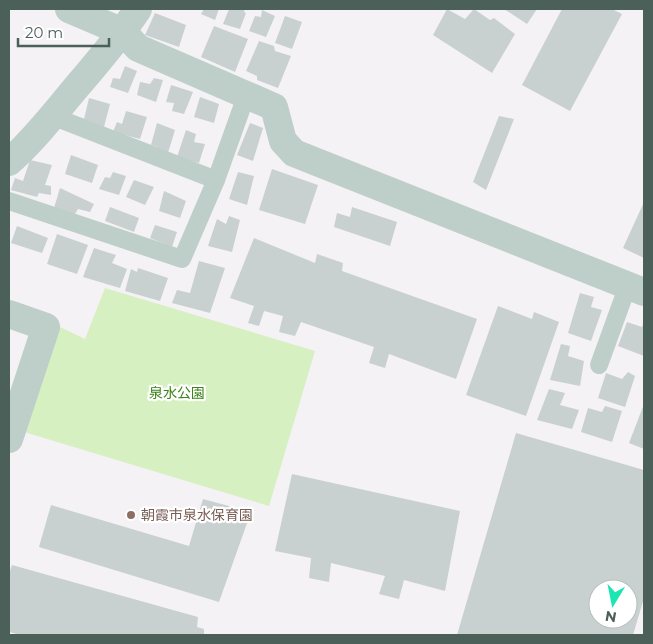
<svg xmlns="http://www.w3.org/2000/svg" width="653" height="644" viewBox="0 0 653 644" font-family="Montserrat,'Noto Sans JP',sans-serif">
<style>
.green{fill:#d6f0c2}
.building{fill:#c9d1d0;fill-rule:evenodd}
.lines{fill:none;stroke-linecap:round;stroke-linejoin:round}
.lane{stroke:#becec8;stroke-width:18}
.street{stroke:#becec8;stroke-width:28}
.education-dot{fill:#8d6e63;stroke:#fff;stroke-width:2}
.labels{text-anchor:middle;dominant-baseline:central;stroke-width:4.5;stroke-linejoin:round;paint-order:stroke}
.park-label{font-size:14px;fill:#3b8318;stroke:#fff}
.education-label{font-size:14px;fill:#785e54;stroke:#fff;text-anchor:start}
</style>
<rect width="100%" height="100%" fill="#f4f2f4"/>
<!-- green -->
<path class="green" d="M105 288 315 351 269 506 24 432 58 326 85 339Z"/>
<!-- building -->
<g class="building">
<path d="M204 9H219L215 20 201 14Z"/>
<path d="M229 9H245L244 12 246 13 240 29 223 24Z"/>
<path d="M447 9 465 19 474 9 490 20 494 18 515 34 492 73 433 35Z"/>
<path d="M504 9H537L527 24Z"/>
<path d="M562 9H612L622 14 570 111 522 85Z"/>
<path d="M262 10 275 16 266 37 249 31 255 16 261 17Z"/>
<path d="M155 13 186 25 179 47 145 35Z"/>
<path d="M285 16 302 22 292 49 275 43Z"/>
<path d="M214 26 248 39 235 72 201 57Z"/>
<path d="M259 41 274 46 275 51 291 56 278 88 257 80V76L246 71Z"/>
<path d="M125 66 137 71 128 93 110 87 113 78 120 79Z"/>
<path d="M154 78 163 80 156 102 137 95 140 82 150 84Z"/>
<path d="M171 85 193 92 184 114 172 111 174 103 166 102Z"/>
<path d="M200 97 219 104 214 123 194 117Z"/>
<path d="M89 98 110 104 104 127 84 119Z"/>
<path d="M126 111 147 117 140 139 113 132 117 122 122 124Z"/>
<path d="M499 116 514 119 486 190 473 182Z"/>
<path d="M157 123 175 130 168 153 156 151 157 147 151 145Z"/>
<path d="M250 123 263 128 253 161 237 155Z"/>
<path d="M186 130 196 134 194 142 205 144 199 163 177 157Z"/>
<path d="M71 155 98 165 92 183 65 174Z"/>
<path d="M30 160 52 165 45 185 51 186V195L39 193 37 197 11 190 15 178 23 181Z"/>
<path d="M272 169 318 185 305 224 259 210Z"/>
<path d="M113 172 126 176 119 195 99 189 105 177 110 178Z"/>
<path d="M238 172 254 176 247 205 229 199Z"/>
<path d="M134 180 154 187 145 205 126 197Z"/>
<path d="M60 188 94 204 90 212 78 209 75 214 54 208Z"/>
<path d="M164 191 186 201 180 218 159 211Z"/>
<path d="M644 202V258L623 248Z"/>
<path d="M110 207 139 218 134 232 105 221Z"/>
<path d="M352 207 397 222 390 246 334 227 337 213 350 217Z"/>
<path d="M229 216 240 220 232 252 208 246 217 219 226 224Z"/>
<path d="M155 225 177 232 172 247 150 238Z"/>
<path d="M17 226 48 238 42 253 11 243Z"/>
<path d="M57 234 88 245 77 274 47 264Z"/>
<path d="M254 238 315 263 317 254 343 263 342 271 477 319 456 379 389 354 385 368 369 363 374 347 301 322 295 336 279 332 283 316 264 311 259 326 248 323 254 306 230 298Z"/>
<path d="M94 248 116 255 112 263 127 269 120 288 83 277Z"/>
<path d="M199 261 225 268 210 313 172 303 177 290 190 293Z"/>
<path d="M138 268 168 278 160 301 125 291 131 269 137 272Z"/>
<path d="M580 293 594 297 591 307 602 310 591 341 568 333Z"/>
<path d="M498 306 532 319 534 312 559 322 526 416 466 395Z"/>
<path d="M627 322 642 327 644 322V356L618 346Z"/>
<path d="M561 344 570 346 568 356 584 361 580 386 550 380Z"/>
<path d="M628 372 635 376 625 407 598 398 606 373 622 379Z"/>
<path d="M549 389 565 393 560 405 579 410 572 429 537 420Z"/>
<path d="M644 404V449L629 443Z"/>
<path d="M605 406 622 411 612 442 581 432 588 408 602 412Z"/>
<path d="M516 433 644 470V598L633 635H457ZM598 589H628V619H598Z"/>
<path d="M292 474 460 511 445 591 404 580 399 599 379 594 385 576 331 563 329 582 309 578 311 558 275 551Z"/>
<path d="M203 499 251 512 219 602 39 547 51 505 189 546Z"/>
<path d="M12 565 198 617 197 627 204 629V635H20L9 632V574Z"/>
</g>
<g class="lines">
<!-- lane -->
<g class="lane">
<path d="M52 116 216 180"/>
<path d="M9 201 182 259 216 180 246 96"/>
<path d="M599 365 628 285"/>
</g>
<!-- street -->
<g class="street">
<path d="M69 9 123 32 138 48 274 107 283 141 294 153 644 292"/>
<path d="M9 162C33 141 53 115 74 90 96 64 119 38 138 9"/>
<path d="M9 314 46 327 9 439"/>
</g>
</g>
<!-- markers -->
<circle class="education-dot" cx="131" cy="515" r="5"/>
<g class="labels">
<!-- park labels -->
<g class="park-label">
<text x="177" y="393">泉水公園</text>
</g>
<!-- education labels -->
<g class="education-label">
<text x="141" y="515">朝霞市泉水保育園</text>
</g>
</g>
<!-- border -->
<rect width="653" height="644" fill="none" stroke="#4a6058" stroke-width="20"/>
<!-- north arrow -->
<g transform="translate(613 604) rotate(190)"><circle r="24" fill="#ffffff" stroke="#b7bfbc"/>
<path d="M0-4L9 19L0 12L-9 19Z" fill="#1be5b0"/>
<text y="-8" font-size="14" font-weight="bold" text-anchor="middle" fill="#4a6058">N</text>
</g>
<!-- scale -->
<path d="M18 38v8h91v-8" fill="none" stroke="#4a6058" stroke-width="2.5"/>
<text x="25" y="38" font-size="15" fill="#4a6058" stroke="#ffffff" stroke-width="4" paint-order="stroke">20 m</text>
</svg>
